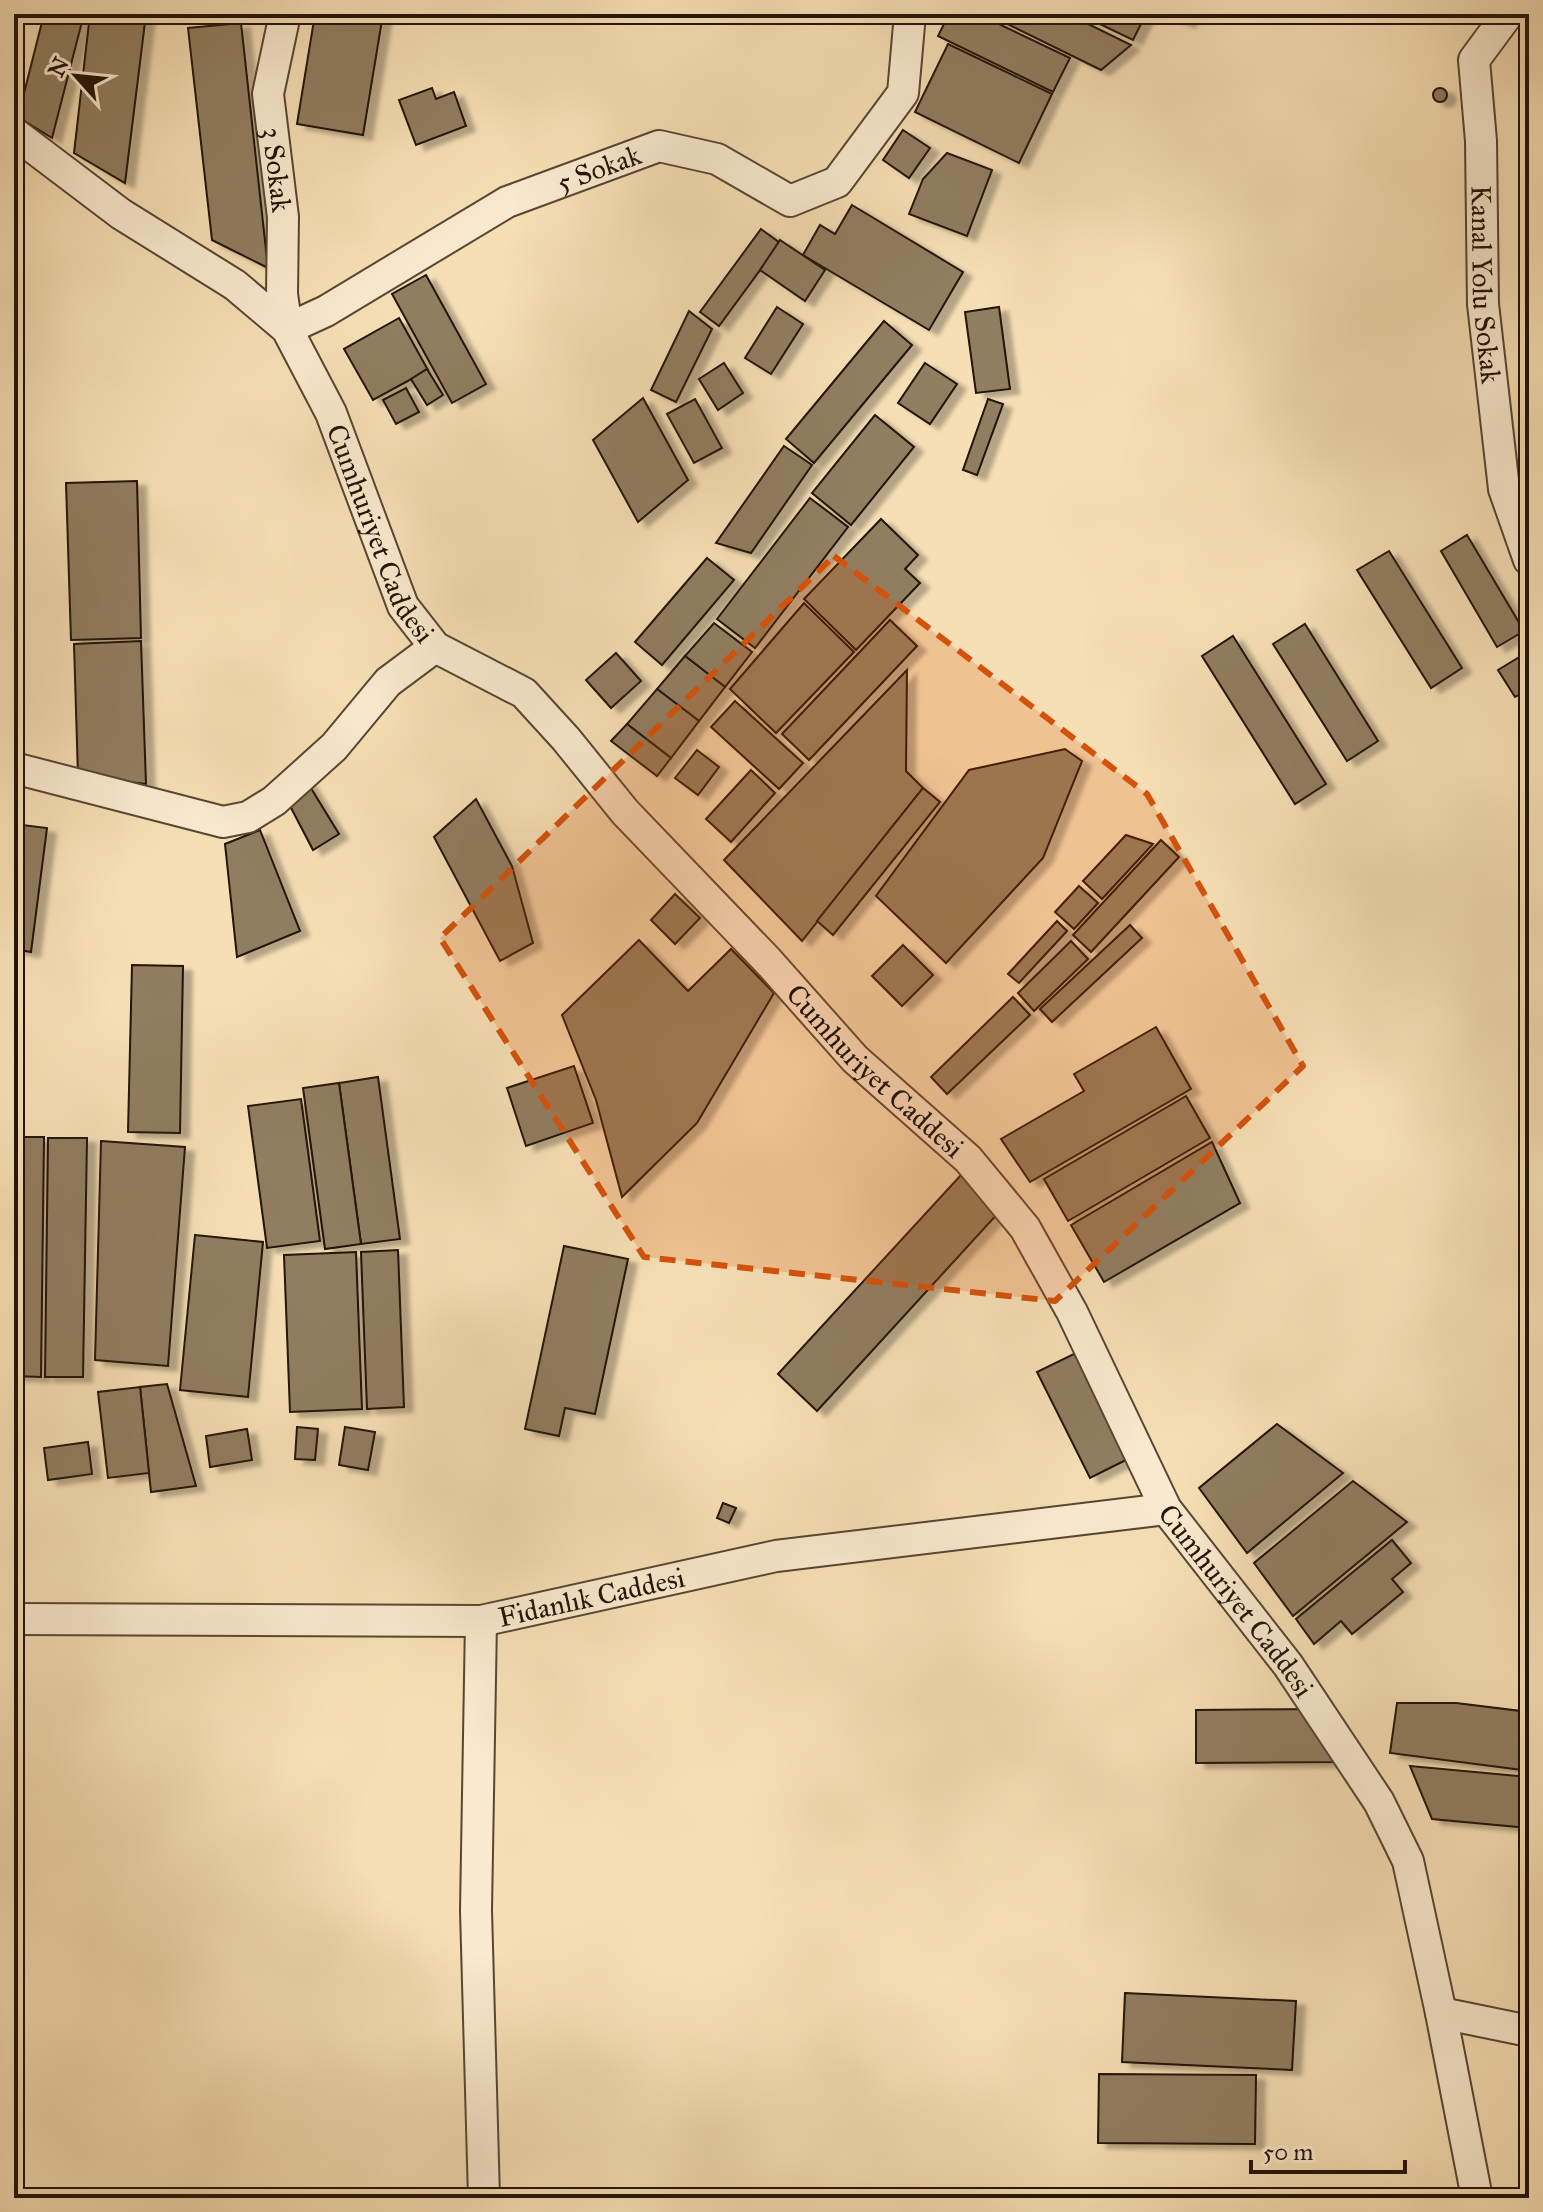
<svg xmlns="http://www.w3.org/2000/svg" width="1543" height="2212" viewBox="0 0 1543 2212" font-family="'IM FELL Great Primer',serif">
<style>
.building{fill:#917d61;stroke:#221307;stroke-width:2;filter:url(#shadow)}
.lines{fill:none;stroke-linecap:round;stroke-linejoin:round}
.minor-casing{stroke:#574632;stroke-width:34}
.minor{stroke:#faeacf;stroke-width:30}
.marked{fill:#d4520c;fill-opacity:0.2;stroke:#d4520c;stroke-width:6;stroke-dasharray:16 10;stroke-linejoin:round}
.labels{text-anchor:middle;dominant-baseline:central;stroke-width:6;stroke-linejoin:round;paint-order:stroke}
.street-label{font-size:28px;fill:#221307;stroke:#faeacf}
</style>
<defs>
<filter id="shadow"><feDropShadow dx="9" dy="5" stdDeviation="2" flood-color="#0004"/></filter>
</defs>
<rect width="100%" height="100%" fill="#f7dfb5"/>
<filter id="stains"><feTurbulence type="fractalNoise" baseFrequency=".0025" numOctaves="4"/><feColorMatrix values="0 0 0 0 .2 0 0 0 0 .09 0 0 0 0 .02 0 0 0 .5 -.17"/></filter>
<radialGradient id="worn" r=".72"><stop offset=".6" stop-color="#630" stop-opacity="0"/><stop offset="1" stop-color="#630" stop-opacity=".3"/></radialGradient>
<!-- building -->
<g class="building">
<path d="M44 14H84L52 138 18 117Z"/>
<path d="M90 14H146L125 183 74 153Z"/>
<path d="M315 14H383L363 135 297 124Z"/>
<path d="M949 14H978L1070 58 1053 92 938 36Z"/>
<path d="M987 14H1068L1131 45 1101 70Z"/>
<path d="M1079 14H1146L1133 40Z"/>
<path d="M1168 14H1190L1186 23Z"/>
<path d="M241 23 268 268 212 240 188 28Z"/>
<path d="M948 44 1052 94 1019 163 915 112Z"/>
<path d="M432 88 436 99 454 92 466 126 416 145 399 100Z"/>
<circle cx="1440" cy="95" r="7"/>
<path d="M903 130 930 148 909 178 883 160Z"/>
<path d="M947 153 992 170 967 236 909 214 923 179Z"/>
<path d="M852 205 963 272 929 330 803 255 820 225 835 234Z"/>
<path d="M761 229 780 243 719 326 700 312Z"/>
<path d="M780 240 825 270 805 301 760 270Z"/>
<path d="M426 275 486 384 452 403 392 294Z"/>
<path d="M777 307 803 324 771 374 745 358Z"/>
<path d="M999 307 1010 389 976 393 965 312Z"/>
<path d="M689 311 712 329 676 402 651 390Z"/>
<path d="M399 318 428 370 373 400 344 349Z"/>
<path d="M884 321 912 345 814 463 786 439Z"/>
<path d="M724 363 743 393 718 410 699 379Z"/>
<path d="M925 363 957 384 930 424 898 403Z"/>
<path d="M427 369 443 395 427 405 411 379Z"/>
<path d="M406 388 419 412 396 424 383 400Z"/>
<path d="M643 398 688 480 638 522 593 440Z"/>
<path d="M695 399 722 448 694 463 667 414Z"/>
<path d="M988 399 1003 404 977 475 963 470Z"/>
<path d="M875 415 914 447 851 525 812 493Z"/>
<path d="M784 446 812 465 751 553 716 543Z"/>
<path d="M137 481 141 638 71 640 66 483Z"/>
<path d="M810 498 848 527 755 648 717 619Z"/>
<path d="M881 519 918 555 905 569 920 583 856 650 804 599Z"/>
<path d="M1467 535 1524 631 1497 647 1441 551Z"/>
<path d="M1389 551 1462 668 1431 688 1357 570Z"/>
<path d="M707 558 734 580 662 665 635 642Z"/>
<path d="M804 603 854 652 776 733 730 689Z"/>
<path d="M890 620 917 646 809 760 782 734Z"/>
<path d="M714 623 752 652 725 687 685 656Z"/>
<path d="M1305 624 1378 741 1347 761 1273 644Z"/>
<path d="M1233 636 1326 784 1295 804 1202 656Z"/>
<path d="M141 641 146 784 78 776 74 644Z"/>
<path d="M1529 651V689L1515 697 1498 670Z"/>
<path d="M616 653 641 681 611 708 586 680Z"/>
<path d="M685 656 725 687 699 721 657 689Z"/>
<path d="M907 670 906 771 923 788 802 941 724 860Z"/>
<path d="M657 689 699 721 671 758 627 724Z"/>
<path d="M735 701 803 763 779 789 711 727Z"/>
<path d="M627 724 671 758 657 776 611 741Z"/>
<path d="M1065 749 1082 761 1043 858 946 963 876 896 969 770Z"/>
<path d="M697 750 719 767 698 795 675 778Z"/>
<path d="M751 770 775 793 731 842 706 819Z"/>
<path d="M306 780 339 834 313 850 288 802Z"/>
<path d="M923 788 940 802 833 935 817 921Z"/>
<path d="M476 799 512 866 533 943 500 961 434 837Z"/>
<path d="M14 824 47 828 31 952 14 949Z"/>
<path d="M260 830 300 931 237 957 225 844Z"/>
<path d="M1126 835 1153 844 1102 899 1083 881Z"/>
<path d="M1161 840 1179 857 1091 952 1073 935Z"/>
<path d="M1079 886 1098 903 1074 929 1055 912Z"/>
<path d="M675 894 700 918 675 944 651 920Z"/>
<path d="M1057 921 1067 931 1019 983 1008 974Z"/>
<path d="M1130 925 1142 938 1052 1022 1040 1009Z"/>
<path d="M639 940 688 991 731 949 774 993 697 1123 622 1197 596 1100 562 1015Z"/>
<path d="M1071 941 1088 959 1034 1011 1018 993Z"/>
<path d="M903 945 933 975 902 1006 872 976Z"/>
<path d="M132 965 183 966 180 1133 128 1132Z"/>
<path d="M1013 997 1030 1015 947 1094 931 1077Z"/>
<path d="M1156 1027 1191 1089 1030 1182 1001 1139 1084 1091 1074 1074Z"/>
<path d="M574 1066 593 1123 526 1146 507 1088Z"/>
<path d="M378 1077 400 1239 361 1244 339 1083Z"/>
<path d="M339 1083 361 1244 325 1249 303 1088Z"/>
<path d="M1186 1096 1210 1138 1068 1221 1044 1179Z"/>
<path d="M301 1099 320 1241 267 1248 248 1106Z"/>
<path d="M14 1137H44L41 1377 14 1376Z"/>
<path d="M48 1138H87L83 1377H45Z"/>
<path d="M101 1141 185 1147 168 1366 95 1360Z"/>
<path d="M1212 1142 1240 1203 1104 1282 1071 1225Z"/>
<path d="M961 1175 1000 1211 817 1411 778 1374Z"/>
<path d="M195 1235 263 1242 248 1397 180 1390Z"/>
<path d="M564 1246 628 1259 595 1414 565 1408 559 1436 525 1429Z"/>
<path d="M398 1250 404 1407 367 1409 361 1252Z"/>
<path d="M356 1252 362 1409 290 1412 284 1255Z"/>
<path d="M1082 1350 1134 1456 1090 1478 1037 1372Z"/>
<path d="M167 1384 196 1486 151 1492 140 1387Z"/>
<path d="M140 1387 149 1473 108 1478 98 1392Z"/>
<path d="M1277 1424 1343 1473 1247 1553 1199 1488Z"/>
<path d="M297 1427 318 1429 315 1460 295 1459Z"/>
<path d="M345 1427 375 1432 368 1470 339 1465Z"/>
<path d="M247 1429 252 1460 210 1467 206 1436Z"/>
<path d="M88 1442 92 1474 48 1480 44 1448Z"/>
<path d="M1353 1481 1407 1522 1293 1616 1254 1563Z"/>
<path d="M723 1503 736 1508 729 1523 717 1518Z"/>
<path d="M1392 1540 1411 1563 1392 1579 1403 1592 1352 1634 1341 1621 1314 1644 1296 1619Z"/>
<path d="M1397 1703H1456L1529 1712V1771L1390 1753Z"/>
<path d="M1315 1709 1348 1762 1196 1763V1710Z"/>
<path d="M1410 1766 1529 1777V1828L1432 1819Z"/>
<path d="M1125 1993 1296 2001 1292 2070 1122 2062Z"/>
<path d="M1099 2074 1256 2075 1255 2144 1098 2143Z"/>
</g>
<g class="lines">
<!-- minor casing -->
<g class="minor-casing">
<g id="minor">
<path id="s1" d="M285 14 268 94 283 217 282 294 287 329 326 311 507 202 659 146 717 159 790 201 837 182 903 93 910 14"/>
<path id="s2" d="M1508 14 1474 60 1481 141 1483 304 1504 489 1529 560"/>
<path id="s3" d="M14 133 121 214 235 285 287 329 331 413 403 606 435 647 524 693 566 739 625 812 768 961 855 1059 968 1159 1025 1228 1072 1312 1166 1509 1288 1665 1379 1802 1408 1861 1441 2013 1477 2198"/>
<path d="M14 768 223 822 248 817 274 801 334 747 388 682 435 647"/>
<path id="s4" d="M14 1619 481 1621 776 1556 1166 1509"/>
<path d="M481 1621 476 1910 484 2198"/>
<path d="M1441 2013 1529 2031"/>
</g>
</g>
<!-- minor -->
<use href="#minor" class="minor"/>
</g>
<!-- marked area -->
<path class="marked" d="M834 556 1147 794 1303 1066 1055 1301 644 1257 440 938Z"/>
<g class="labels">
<!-- street labels -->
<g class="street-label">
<text stroke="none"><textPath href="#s1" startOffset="670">5 Sokak</textPath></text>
<text stroke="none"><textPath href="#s1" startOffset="158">3 Sokak</textPath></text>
<text stroke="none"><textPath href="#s2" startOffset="282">Kanal Yolu Sokak</textPath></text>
<text stroke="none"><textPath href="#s3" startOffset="562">Cumhuriyet Caddesi</textPath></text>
<text stroke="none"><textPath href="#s3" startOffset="1306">Cumhuriyet Caddesi</textPath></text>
<text stroke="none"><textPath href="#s4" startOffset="580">Fidanlık Caddesi</textPath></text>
<text stroke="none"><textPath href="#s3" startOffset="1954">Cumhuriyet Caddesi</textPath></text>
</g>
</g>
<!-- margin -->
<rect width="1543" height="2212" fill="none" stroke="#f7dfb5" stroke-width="48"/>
<rect x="16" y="16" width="1511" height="2180" fill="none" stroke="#221307" stroke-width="4"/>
<rect x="24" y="24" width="1495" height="2164" fill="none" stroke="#221307" stroke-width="2"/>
<!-- north arrow -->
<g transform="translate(76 76) rotate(297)" stroke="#faeacf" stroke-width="6" paint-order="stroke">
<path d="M0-6L14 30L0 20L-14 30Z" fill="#221307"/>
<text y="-12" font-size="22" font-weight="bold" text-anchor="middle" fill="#221307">N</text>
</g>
<!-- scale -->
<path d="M1251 2160v12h154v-12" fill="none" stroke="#221307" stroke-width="4"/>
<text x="1263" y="2160" font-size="24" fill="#221307" stroke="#faeacf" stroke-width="6" paint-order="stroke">50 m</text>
<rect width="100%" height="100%" filter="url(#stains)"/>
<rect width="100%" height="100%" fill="url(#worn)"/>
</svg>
